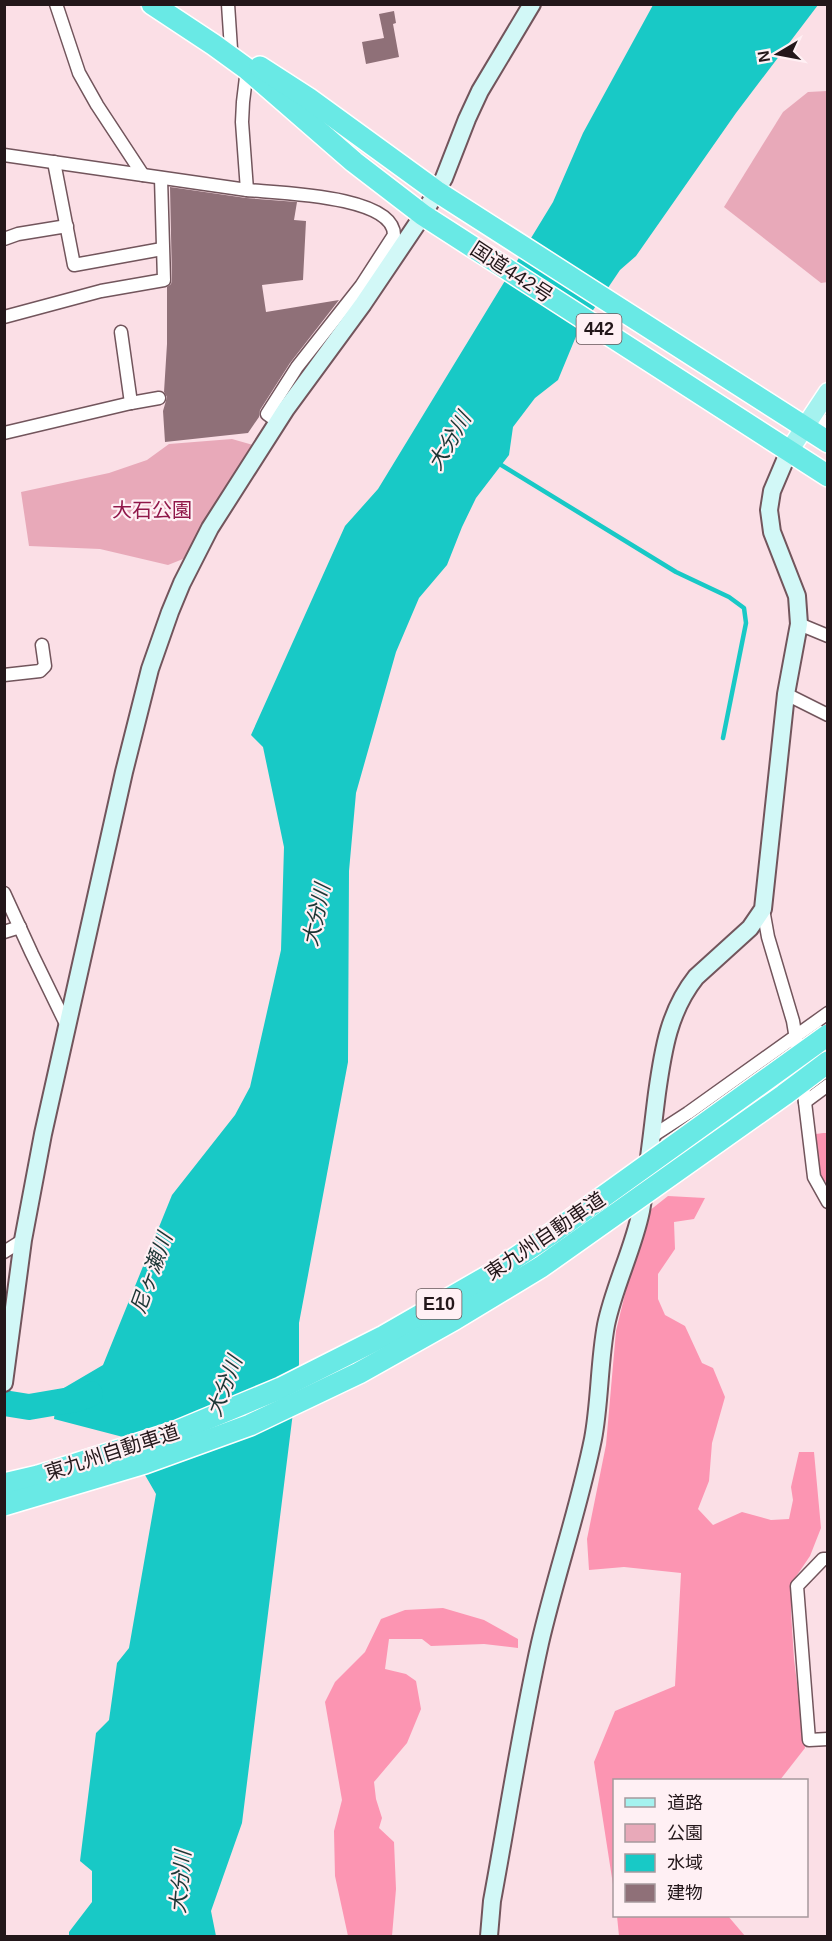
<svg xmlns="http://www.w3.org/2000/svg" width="832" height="1941" viewBox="0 0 832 1941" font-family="Arial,'Noto Sans JP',sans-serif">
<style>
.green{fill:#e8a9b9}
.forest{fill:#fc95b2}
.water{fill:#18c9c6}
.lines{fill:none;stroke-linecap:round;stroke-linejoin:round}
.stream{stroke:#18c9c6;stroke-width:4.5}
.river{stroke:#18c9c6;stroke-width:26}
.building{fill:#8f7078}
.street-casing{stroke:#72555c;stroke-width:15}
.secondary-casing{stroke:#72555c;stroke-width:20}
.primary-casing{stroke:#fff;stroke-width:21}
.highway-casing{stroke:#fff;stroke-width:24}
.street{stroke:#fff;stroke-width:12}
.secondary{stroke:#d2f8f7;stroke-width:16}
.primary{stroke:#a5f2ef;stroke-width:18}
.highway{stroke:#69e9e5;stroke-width:21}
.highway-bridge-casing{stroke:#fff;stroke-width:24;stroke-linecap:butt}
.highway-bridge{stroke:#69e9e5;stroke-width:21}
.labels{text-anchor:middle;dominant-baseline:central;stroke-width:4.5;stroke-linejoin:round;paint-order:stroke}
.shield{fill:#fff0f4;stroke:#65585b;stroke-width:1.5}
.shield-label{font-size:18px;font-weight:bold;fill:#23171a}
.street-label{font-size:20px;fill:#23171a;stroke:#fff0f4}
.park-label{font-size:20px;fill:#90184a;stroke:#fff0f4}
.water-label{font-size:21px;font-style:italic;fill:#1c3534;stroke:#fff0f4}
</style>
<rect width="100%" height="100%" fill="#fbdfe6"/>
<!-- green -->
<g class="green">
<path d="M827 91 828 282 821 283 724 207 783 112 808 92Z"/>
<path d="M232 439 253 445 183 559 168 565 100 549 29 546 21 492 109 473 147 460 169 444Z"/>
</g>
<!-- forest -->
<g class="forest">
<path d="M823 1133H827V1182L822 1181 817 1171 813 1138 816 1134Z"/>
<path d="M668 1196 705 1198 694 1219 674 1222 675 1249 658 1274V1299L665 1315 685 1326 702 1363 713 1368 725 1397 712 1443 709 1481 698 1509 713 1525 742 1512 771 1520 789 1519 793 1500 791 1487 799 1452H814L821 1528 810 1556 793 1581 791 1612 794 1659 805 1748 780 1780H614V1891L594 1762 615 1711 675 1686 681 1573 624 1567 589 1570 587 1539 606 1445 616 1331 632 1265 649 1211Z"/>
<path d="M443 1608 484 1620 518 1639V1648L484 1644 431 1646 422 1639H389L385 1669 406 1674 416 1681 421 1709 407 1743 374 1782 376 1799 382 1818 379 1828 394 1842 396 1889 392 1936H348L335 1876 334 1831 342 1800 325 1702 335 1682 365 1652 381 1619 405 1610Z"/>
<path d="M617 1916H728L745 1936H619Z"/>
</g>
<!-- water -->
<path class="water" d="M653 5H818L736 113 636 256 620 270 577 334 558 380 535 398 513 427 509 455 476 498 462 527 447 565 419 598 396 652 356 793 349 871 348 1062 299 1323V1364L242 1823 211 1911 216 1936H69V1932L92 1902V1871L80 1861 96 1733 109 1720 117 1663 129 1648 156 1494 123 1437 54 1419 57 1392 103 1365 172 1195 235 1115 250 1087 281 950 284 847 263 747 251 735 345 526 378 489 553 202 583 133Z"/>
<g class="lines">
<!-- stream -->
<path class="stream" d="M498 463 676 572 729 597 744 608 746 623 723 738"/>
<!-- river -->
<path class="river" d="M4 1403 29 1407 76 1399 90 1394"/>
</g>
<!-- building -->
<g class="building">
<path d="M394 11 396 23 393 24 399 57 366 64 362 42 384 38 379 14Z"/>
<path d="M170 187 246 198 297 202 294 220 306 221 303 280 262 285 266 312 339 300 290 363 260 410 259 417 248 433 165 442 163 411 167 397 164 392 167 344V287L171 284 172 280Z"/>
</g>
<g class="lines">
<!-- street casing -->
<g class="street-casing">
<g id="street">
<path d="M56 4 79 73 97 105 143 175"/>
<path d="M228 4 231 49"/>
<path d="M4 155 247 190 242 122 243 102 247 69"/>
<path d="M54 162 74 265 162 249"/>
<path d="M247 190C276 193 394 195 394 235L361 286 297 367 267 414 278 422"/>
<path d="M4 239 18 234 67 226"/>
<path d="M4 317 101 291 164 280 161 178"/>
<path d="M121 332 131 403"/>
<path d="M4 433 131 403 159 398"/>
<path d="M817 435 828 420"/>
<path d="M799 624 828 636"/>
<path d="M4 675 40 671 45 666 42 645"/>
<path d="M786 694 828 715"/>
<path d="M4 893 32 954 67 1026"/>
<path d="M763 909 768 937 793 1021 801 1069 814 1177 828 1202"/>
<path d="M4 932 20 927"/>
<path d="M805 1102 828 1085"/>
<path d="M651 1137 688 1113 828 1013"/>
<path d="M4 1252 23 1240"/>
<path d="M828 1559H823L797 1586 809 1740 828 1739"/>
</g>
</g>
<!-- secondary casing -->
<g class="secondary-casing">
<g id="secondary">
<path d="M4 1383 23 1240 43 1134 124 772 150 669 170 612 182 583 210 528 286 409 363 304 423 215 444 178 467 119 480 91 532 4"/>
<path d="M489 1936 492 1901C508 1815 521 1728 540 1643 556 1574 579 1508 593 1439 600 1402 599 1363 606 1325 614 1286 633 1250 641 1211 648 1172 652 1132 657 1093 663 1050 669 1011 696 977L750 928 763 909 786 694 799 624 797 596 772 532 769 510 772 491 789 451"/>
</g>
</g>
<!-- primary casing -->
<g class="primary-casing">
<path id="primary" d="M789 451 828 392"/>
</g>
<!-- highway casing -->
<g class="highway-casing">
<g id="highway">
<path d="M152 4 214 45 247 69 354 162 423 215 828 476"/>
<path d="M260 67 308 98 436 191 828 442"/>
</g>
</g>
<!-- street -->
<use href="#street" class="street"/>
<!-- secondary -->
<use href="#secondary" class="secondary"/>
<!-- primary -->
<use href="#primary" class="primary"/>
<!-- highway -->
<use href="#highway" class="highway"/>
<!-- highway-bridge casing -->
<g class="highway-bridge-casing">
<g id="highway-bridge">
<path d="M4 1484 38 1476 173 1433 281 1388 384 1336 490 1275 554 1232 828 1035"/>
<path d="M4 1505 145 1463 250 1425 359 1373 455 1319 541 1267 784 1095 828 1062"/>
</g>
</g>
<!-- highway-bridge -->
<use href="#highway-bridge" class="highway-bridge"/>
</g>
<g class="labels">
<!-- shield labels -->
<g class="shield">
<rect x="576.5" y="314" width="45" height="30" rx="4.5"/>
<rect x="416.5" y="1289" width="45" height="30" rx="4.5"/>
</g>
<g class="shield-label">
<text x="599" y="329">442</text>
<text x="439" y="1304">E10</text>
</g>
<!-- street labels -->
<g class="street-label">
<text transform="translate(512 272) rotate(33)">国道442号</text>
<text transform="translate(545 1236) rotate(-34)">東九州自動車道</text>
<text transform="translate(112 1452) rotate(-18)">東九州自動車道</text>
</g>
<!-- park labels -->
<g class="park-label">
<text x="152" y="510">大石公園</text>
</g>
<!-- water labels -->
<g class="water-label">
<text transform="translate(449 441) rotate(-59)">大分川</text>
<text transform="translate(316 915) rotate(-78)">大分川</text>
<text transform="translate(151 1273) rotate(-70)">尼ヶ瀬川</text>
<text transform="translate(224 1386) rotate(-69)">大分川</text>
<text transform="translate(180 1882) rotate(-85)">大分川</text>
</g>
</g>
<!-- border -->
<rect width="832" height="1941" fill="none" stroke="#23171a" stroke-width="12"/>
<!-- legend -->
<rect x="613" y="1779" width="195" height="138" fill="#fff0f4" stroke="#a7999d" stroke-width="1.5"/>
<rect x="625" y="1798" width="30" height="9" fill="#a5f2ef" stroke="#a7999d" stroke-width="1.5"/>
<text x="667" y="1809" font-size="18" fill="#23171a">道路</text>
<rect x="625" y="1824" width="30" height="18" fill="#e8a9b9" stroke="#a7999d" stroke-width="1.5"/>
<text x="667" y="1839" font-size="18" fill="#23171a">公園</text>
<rect x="625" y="1854" width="30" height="18" fill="#18c9c6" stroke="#a7999d" stroke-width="1.5"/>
<text x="667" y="1869" font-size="18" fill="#23171a">水域</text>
<rect x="625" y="1884" width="30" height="18" fill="#8f7078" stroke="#a7999d" stroke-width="1.5"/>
<text x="667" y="1899" font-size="18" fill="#23171a">建物</text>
<!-- north arrow -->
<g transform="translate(778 54) rotate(260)" stroke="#fff0f4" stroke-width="4.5" paint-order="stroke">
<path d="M0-4.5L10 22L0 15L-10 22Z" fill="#23171a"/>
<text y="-9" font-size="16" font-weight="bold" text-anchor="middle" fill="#23171a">N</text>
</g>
</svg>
